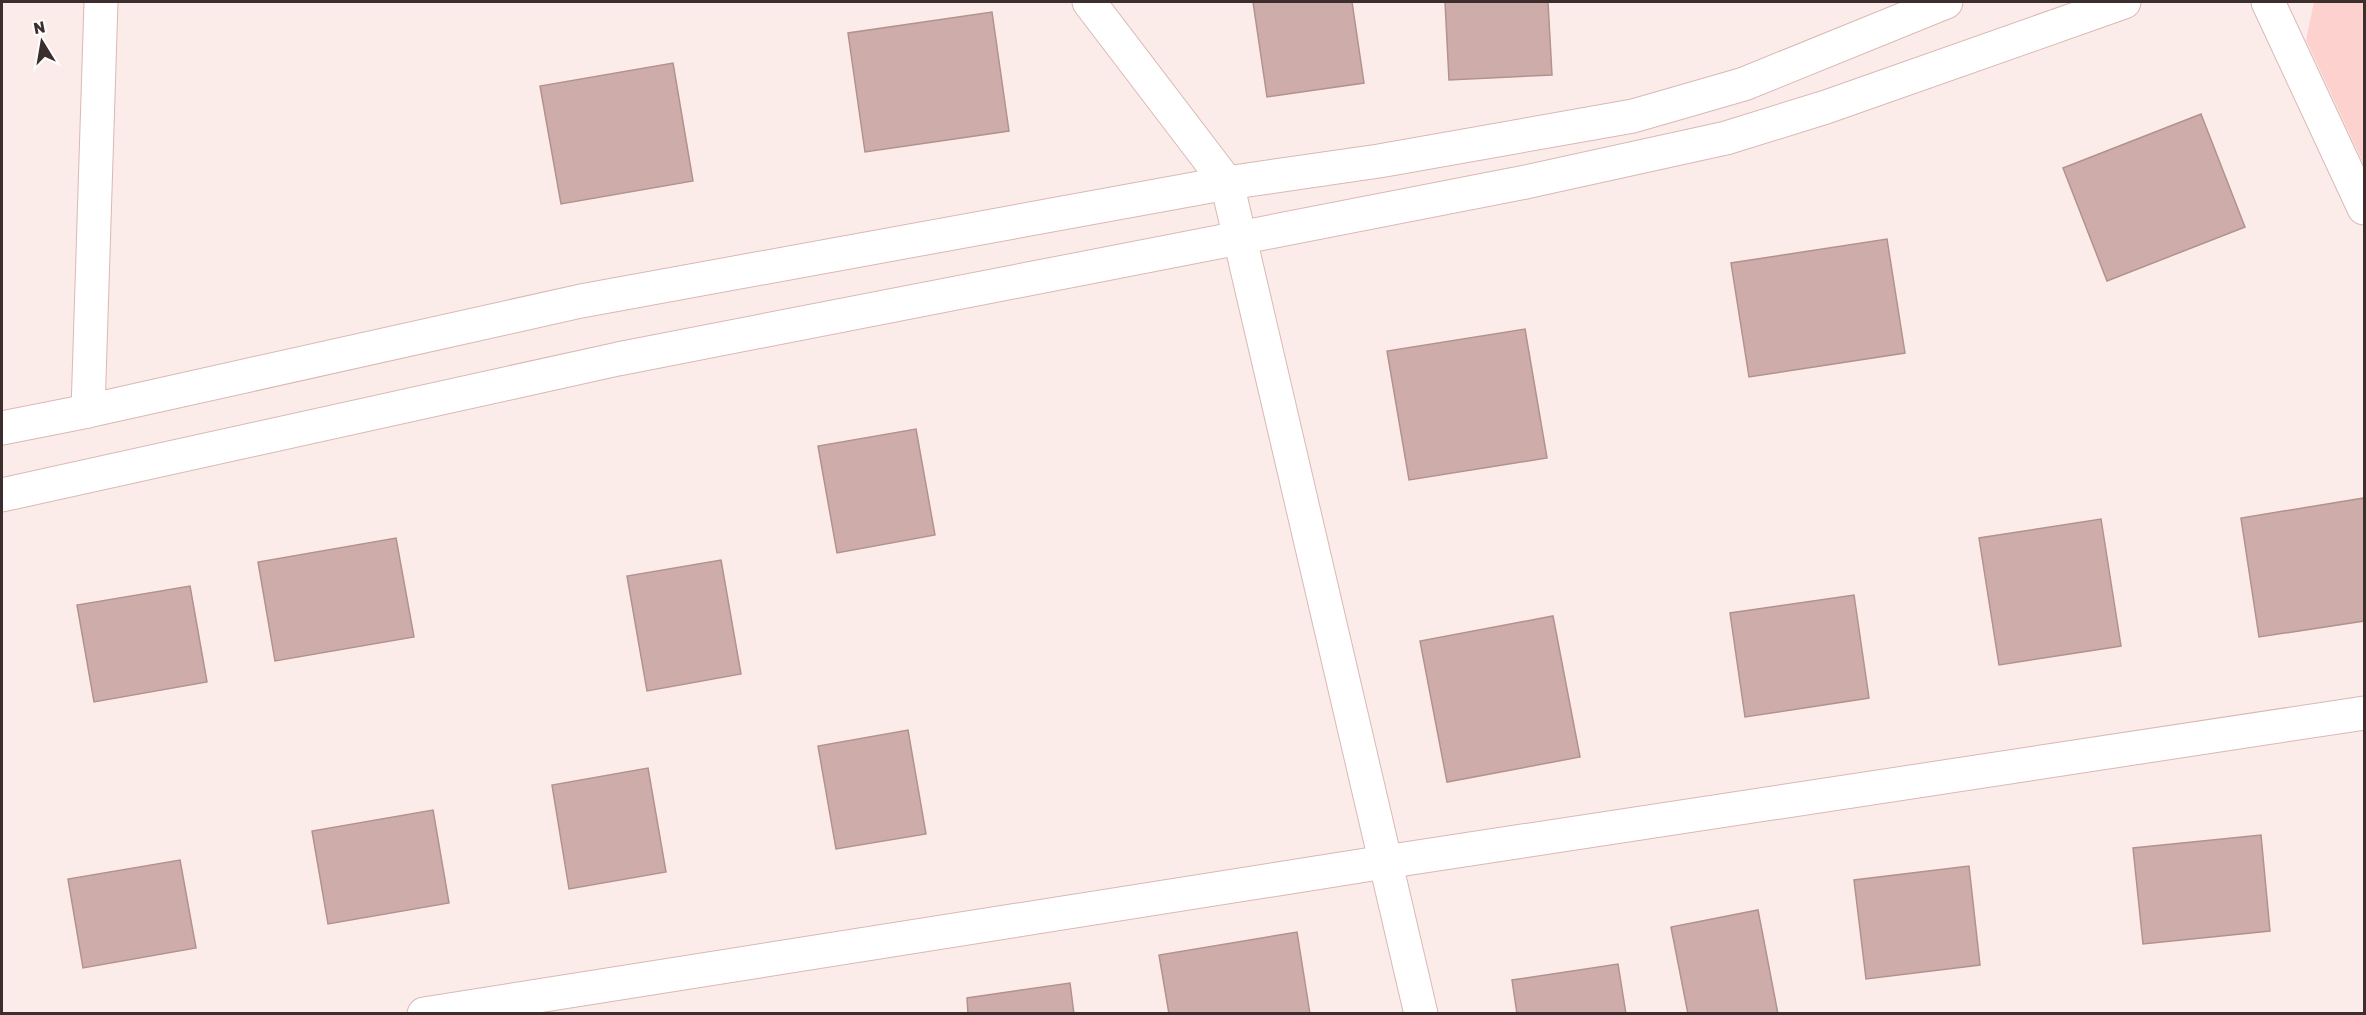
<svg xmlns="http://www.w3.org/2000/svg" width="2366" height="1015" viewBox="0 0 2366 1015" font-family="Rubik,sans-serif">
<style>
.green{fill:#fdd2ce}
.building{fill:#ceaca9;stroke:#b3928e;stroke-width:1.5}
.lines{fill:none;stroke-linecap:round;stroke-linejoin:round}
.minor-casing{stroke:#dab8b4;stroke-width:35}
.tertiary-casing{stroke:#dab8b4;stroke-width:35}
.minor{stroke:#fff;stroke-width:33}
.tertiary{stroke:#fff;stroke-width:33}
</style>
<rect width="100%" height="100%" fill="#fbecea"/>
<!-- green -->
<path class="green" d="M2314 2H2364V165L2306 40Z"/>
<!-- building -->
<g class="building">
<path d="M1253 2H1352L1364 83 1267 97Z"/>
<path d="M1445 2H1548L1552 75 1449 80Z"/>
<path d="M992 12 1009 131 865 152 848 33Z"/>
<path d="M673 63 693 181 561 204 540 86Z"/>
<path d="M2201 114 2245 227 2107 281 2063 168Z"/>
<path d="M1887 239 1905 353 1749 377 1731 263Z"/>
<path d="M1525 329 1547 458 1409 480 1387 351Z"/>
<path d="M916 429 935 535 837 553 818 446Z"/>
<path d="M2364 498V621L2259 637 2241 518Z"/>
<path d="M2101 519 2121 646 1999 665 1979 538Z"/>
<path d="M396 538 414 637 275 661 258 562Z"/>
<path d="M721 560 741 674 647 691 627 576Z"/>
<path d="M190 586 207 682 94 702 77 605Z"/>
<path d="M1854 595 1869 698 1745 717 1730 613Z"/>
<path d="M1553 616 1580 757 1447 782 1420 641Z"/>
<path d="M908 730 926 834 836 849 818 746Z"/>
<path d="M648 768 666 872 569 889 552 785Z"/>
<path d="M433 810 449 903 328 924 312 831Z"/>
<path d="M2261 835 2270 931 2143 944 2133 848Z"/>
<path d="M180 860 196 948 83 968 68 879Z"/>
<path d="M1969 866 1980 965 1866 979 1854 880Z"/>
<path d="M1758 910 1778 1014H1688L1671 927Z"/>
<path d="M1297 932 1310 1014H1169L1159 955Z"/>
<path d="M1618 964 1626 1014H1517L1512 980Z"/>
<path d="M1070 983 1074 1014H968L967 998Z"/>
</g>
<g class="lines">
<!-- minor casing -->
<g class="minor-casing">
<g id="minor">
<path d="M1089 2 1227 183 1421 1014"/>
<path d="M2268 2 2364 208"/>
<path d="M88 411 101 2"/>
<path d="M424 1014 1385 862 2364 713"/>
</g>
</g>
<!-- tertiary casing -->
<g class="tertiary-casing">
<g id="tertiary">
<path d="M2 428 88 411 581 301 1227 183 1379 161 1633 116 1744 84 1946 2"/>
<path d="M2 495 618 359 1526 182 1726 138 1826 107 2124 2"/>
</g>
</g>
<!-- minor -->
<use href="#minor" class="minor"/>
<!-- tertiary -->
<use href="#tertiary" class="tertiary"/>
</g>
<!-- border -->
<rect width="2366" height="1015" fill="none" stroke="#3c2e2d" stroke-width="6"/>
<!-- north arrow -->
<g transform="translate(42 42) rotate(349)" stroke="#fdfdfd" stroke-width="4.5" paint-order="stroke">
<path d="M0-4.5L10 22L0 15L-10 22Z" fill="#3c2e2d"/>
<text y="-9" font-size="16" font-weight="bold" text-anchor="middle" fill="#3c2e2d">N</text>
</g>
</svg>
